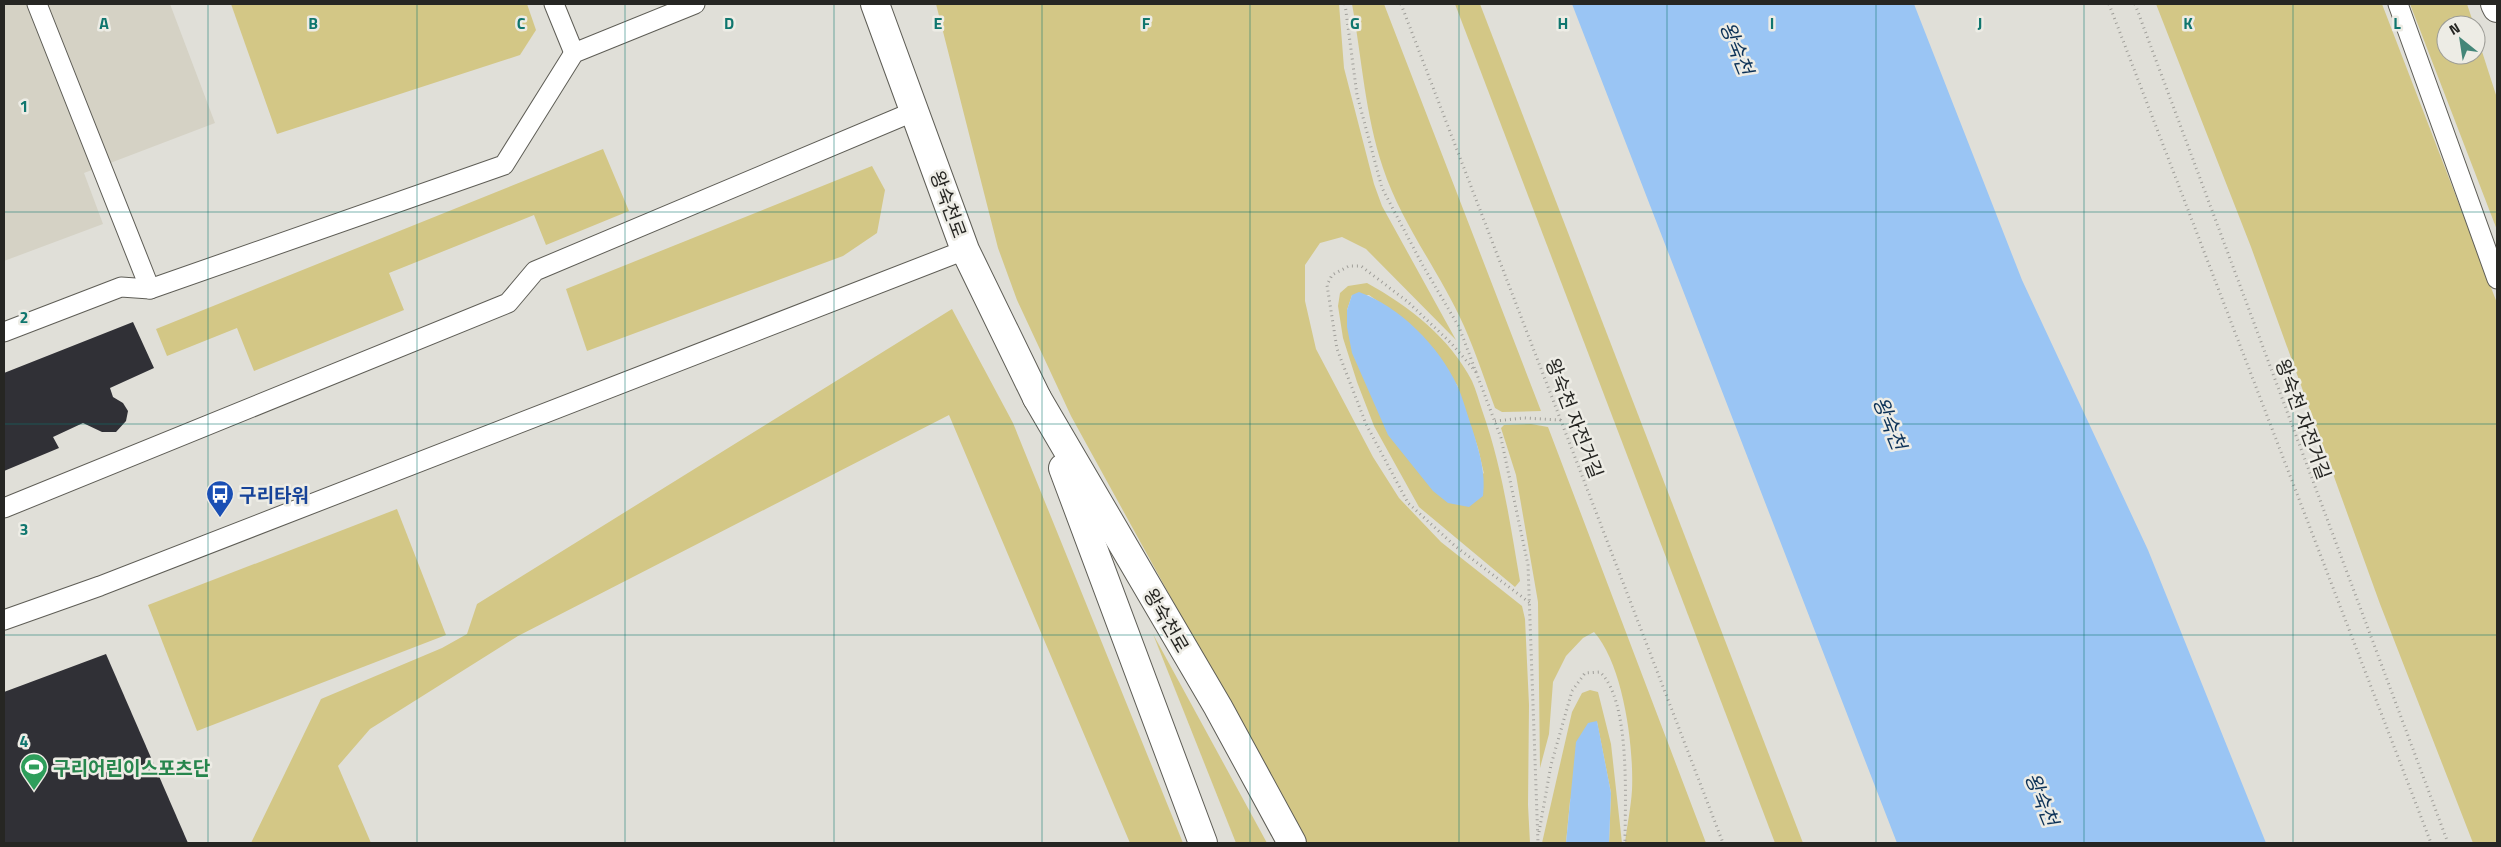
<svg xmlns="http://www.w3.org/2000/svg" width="2501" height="847" viewBox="0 0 2501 847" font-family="'Titillium Web','Noto Sans KR',sans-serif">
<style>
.built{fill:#d5d2c5}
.green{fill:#d3c786;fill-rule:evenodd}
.water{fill:#9ac5f4}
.building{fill:#303036}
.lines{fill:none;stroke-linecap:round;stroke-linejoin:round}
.lane-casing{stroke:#5e5d56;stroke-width:21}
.street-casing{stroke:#5e5d56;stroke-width:30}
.secondary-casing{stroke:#5e5d56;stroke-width:30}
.path{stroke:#a09f9a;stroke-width:3;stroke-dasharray:1 4;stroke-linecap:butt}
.lane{stroke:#fff;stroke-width:19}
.street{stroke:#fff;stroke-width:28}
.secondary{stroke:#fff;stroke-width:28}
.grid{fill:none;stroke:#0f766e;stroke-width:1;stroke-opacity:0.55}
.labels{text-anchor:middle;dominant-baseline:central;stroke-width:5;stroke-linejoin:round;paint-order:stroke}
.street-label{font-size:19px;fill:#262623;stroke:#edece5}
.transit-label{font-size:19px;font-weight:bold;fill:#164399;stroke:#edece5;text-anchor:start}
.leisure-label{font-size:19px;font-weight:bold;fill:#27864d;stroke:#edece5;text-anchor:start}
.water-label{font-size:20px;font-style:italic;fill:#0b3157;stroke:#edece5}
.grid-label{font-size:16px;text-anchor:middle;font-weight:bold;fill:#0f766e;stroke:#edece5;stroke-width:5;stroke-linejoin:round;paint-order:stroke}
</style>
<rect width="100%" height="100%" fill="#e0dfd8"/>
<!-- built -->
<path class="built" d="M4 4H170L215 123 84 173 103 224 4 261Z"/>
<!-- green -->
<g class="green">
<path d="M231 4H527L536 30 520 55 277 134Z"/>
<path d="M936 4H1339L1344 68 1374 184 1382 206 1456 340 1366 249 1342 237 1320 243 1305 265V301L1316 349 1373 457 1399 498 1441 542 1522 606 1525 619 1529 705 1528 805 1530 843H1306L1071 416 1017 300 998 248Z"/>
<path d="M1352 4H1384L1541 411 1502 412 1495 408C1485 381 1476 353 1464 326 1440 272 1402 225 1383 168 1365 114 1362 59 1352 4Z"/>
<path d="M1455 4H1480L1803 843H1775Z"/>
<path d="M2156 4H2382L2497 303V843H2473L2380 604 2251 247Z"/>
<path d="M2410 4H2467L2474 25H2446V55H2476V33L2497 98V230Z"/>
<path d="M603 149 629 211 546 245 534 215 389 273 404 310 254 371 237 328 167 356 156 329Z"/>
<path d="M872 166 885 190 877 233 843 256 587 351 566 289Z"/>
<path d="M1367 283C1409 306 1450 338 1472 381 1476 390 1479 401 1482 410 1502 466 1510 523 1520 581L1515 587 1419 507 1374 426 1357 382 1343 338 1338 306 1340 293 1348 286ZM1352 295H1369L1410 324 1457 385 1478 448 1484 474 1347 310Z"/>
<path d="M952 309 1013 423 1183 843H1130L949 415 518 636 370 729 338 766 371 843H251L321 699 442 648 467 634 477 604Z"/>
<path d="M1531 424 1548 427 1706 843H1625C1627 826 1631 807 1632 790 1634 746 1623 664 1594 632L1583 638 1566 656 1553 682 1549 734 1540 768 1538 602 1516 475 1501 428 1504 425Z"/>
<path d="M397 509 446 635 197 731 148 605Z"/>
<path d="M1153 634 1267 843H1236Z"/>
<path d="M1590 690 1598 692 1611 744 1622 843H1609L1611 793 1597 722 1570 801 1566 843H1542L1572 712 1582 693Z"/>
</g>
<!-- water -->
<g class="water">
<path d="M1572 4H1914L2022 280 2148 550 2266 843H1897Z"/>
<path d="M1359 292C1399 306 1439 346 1457 385 1463 398 1467 414 1472 428 1479 451 1486 472 1483 496L1469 507 1448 503 1433 491 1388 435 1352 353 1347 327V310L1352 295Z"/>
<path d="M1597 721 1611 793 1609 843H1566L1576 742 1588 723Z"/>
</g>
<!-- building -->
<g class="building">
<path d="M133 322 154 368 110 388 113 397 123 403 128 411 126 421 116 432H102L83 423 53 437 59 448 4 471V373Z"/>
<path d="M106 654 188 843H4V692Z"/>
</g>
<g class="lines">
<!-- lane casing -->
<g class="lane-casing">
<g id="lane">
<path d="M37 4 150 289 504 165 574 53 695 4"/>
<path d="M554 4 574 53"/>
<path d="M2398 4 2497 279"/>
<path d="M4 332 121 287 150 289"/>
<path d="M4 508 508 303 535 271 915 111"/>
<path d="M4 620 100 586 965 250"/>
</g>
</g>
<!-- street casing -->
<g class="street-casing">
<g id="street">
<path d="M875 4 965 250 1037 398"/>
<path d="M2495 4 2497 8"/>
</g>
</g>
<!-- secondary casing -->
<g class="secondary-casing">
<g id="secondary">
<path d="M1037 398 1218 707 1292 843"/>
<path d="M1063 468 1203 843"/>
</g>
</g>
<!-- path -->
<g class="path">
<path d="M1345 4 1357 95 1382 188 1422 264 1459 327 1501 438 1528 565 1538 843"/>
<path d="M1401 4 1723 843"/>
<path d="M2109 4 2431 843"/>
<path d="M2135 4 2448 843"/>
<path d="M1476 372 1451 343 1408 302 1361 266H1349L1332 275 1327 285 1337 349 1366 424 1408 503 1455 546 1530 603"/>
<path d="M1495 421 1524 418 1561 420"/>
<path d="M1539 832 1551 765 1572 691 1585 673 1600 672C1631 701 1625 802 1625 843"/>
</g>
<!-- lane -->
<use href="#lane" class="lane"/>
<!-- street -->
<use href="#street" class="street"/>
<!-- secondary -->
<use href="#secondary" class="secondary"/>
</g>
<!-- grid -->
<path class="grid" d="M208 4V843M417 4V843M625 4V843M834 4V843M1042 4V843M1250 4V843M1459 4V843M1667 4V843M1876 4V843M2084 4V843M2293 4V843M4 212H2497M4 424H2497M4 635H2497"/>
<!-- icons -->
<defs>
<g id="bus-pin" transform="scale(1.4375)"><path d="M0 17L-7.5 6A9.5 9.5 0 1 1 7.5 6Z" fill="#1a4fb4" stroke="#edece5"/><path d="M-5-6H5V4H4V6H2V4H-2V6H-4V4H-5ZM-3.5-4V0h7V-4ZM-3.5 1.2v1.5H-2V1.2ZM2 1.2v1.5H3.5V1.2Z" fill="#fff"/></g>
<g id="stadium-pin" transform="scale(1.4375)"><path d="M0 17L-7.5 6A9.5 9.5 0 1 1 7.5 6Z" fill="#2e9e5b" stroke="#edece5"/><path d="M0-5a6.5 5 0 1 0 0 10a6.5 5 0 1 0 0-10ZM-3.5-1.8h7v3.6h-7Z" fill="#fff"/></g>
</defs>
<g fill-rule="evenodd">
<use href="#bus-pin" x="220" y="494"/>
<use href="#stadium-pin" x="34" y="767"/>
</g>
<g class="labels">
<!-- street labels -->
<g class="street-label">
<text transform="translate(949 204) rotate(70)">왕숙천로</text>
<text transform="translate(1575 418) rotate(69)">왕숙천 자전거길</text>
<text transform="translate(2304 419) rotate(70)">왕숙천 자전거길</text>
<text transform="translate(1167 620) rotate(60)">왕숙천로</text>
</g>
<!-- transit labels -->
<g class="transit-label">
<text x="239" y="494">구리타워</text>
</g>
<!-- leisure labels -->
<g class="leisure-label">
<text x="53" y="767">구리어린이스포츠단</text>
</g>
<!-- water labels -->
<g class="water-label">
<text transform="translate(1737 48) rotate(68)">왕숙천</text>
<text transform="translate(1890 423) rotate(68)">왕숙천</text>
<text transform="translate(2042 799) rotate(68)">왕숙천</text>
</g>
</g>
<g class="grid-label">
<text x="104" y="29">A</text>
<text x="313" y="29">B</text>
<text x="521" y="29">C</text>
<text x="729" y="29">D</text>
<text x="938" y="29">E</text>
<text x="1146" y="29">F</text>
<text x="1355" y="29">G</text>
<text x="1563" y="29">H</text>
<text x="1772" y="29">I</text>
<text x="1980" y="29">J</text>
<text x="2188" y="29">K</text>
<text x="2397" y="29">L</text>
<text x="24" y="112">1</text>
<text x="24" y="323">2</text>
<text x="24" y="535">3</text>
<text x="24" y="747">4</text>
</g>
<!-- border -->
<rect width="2501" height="847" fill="none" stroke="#262623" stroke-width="10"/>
<!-- north arrow -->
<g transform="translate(2461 40) rotate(330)"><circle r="24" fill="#edece5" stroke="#9d9d97"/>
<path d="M0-4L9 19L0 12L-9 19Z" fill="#438678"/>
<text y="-8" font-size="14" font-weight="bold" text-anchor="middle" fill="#262623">N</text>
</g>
</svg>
